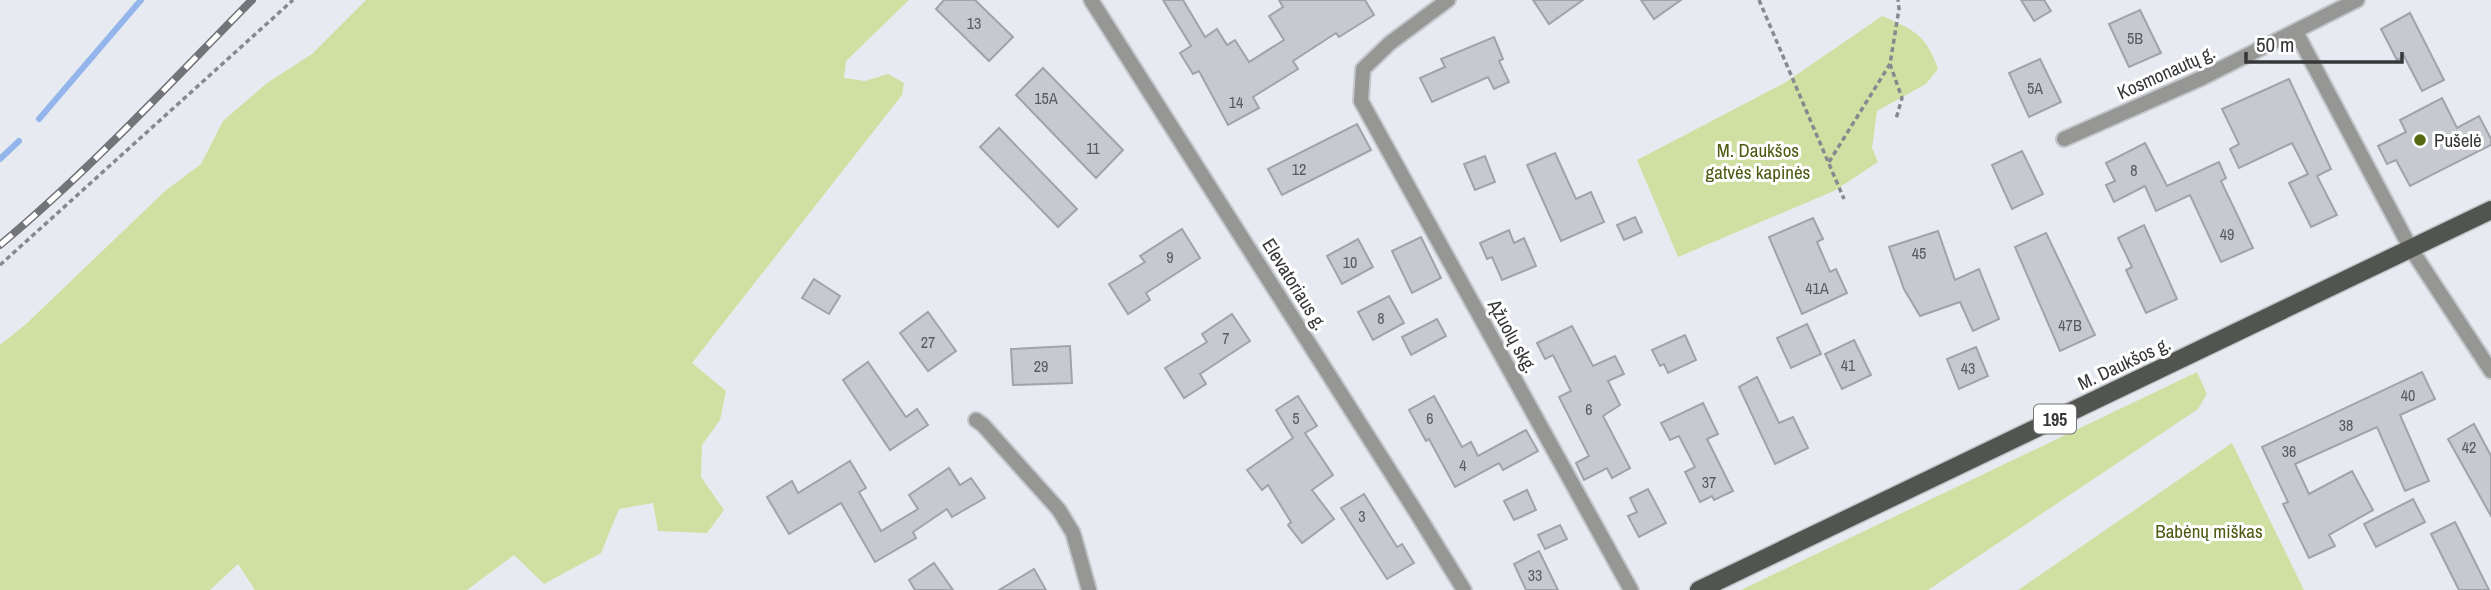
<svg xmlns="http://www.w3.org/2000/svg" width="2491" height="590" viewBox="0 0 2491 590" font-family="'Archivo Narrow',sans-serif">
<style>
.green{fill:#d0e0a2}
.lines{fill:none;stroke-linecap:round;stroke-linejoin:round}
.stream{stroke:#93b5ec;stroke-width:6}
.building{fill:#c6c9cf;stroke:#a0a3a9;stroke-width:2}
.minor-casing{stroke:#c3c7cc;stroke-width:18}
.primary-casing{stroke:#c3c7cc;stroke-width:21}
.path{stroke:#86898d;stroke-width:3.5;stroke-dasharray:5 3.5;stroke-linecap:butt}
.minor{stroke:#969794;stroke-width:14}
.primary{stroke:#52544f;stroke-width:18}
.rail-casing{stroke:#727478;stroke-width:8}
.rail{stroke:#fff;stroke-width:5;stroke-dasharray:16;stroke-linecap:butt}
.poi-dot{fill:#586811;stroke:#fff;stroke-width:2.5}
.labels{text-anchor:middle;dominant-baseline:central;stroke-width:6;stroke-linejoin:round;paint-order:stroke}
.number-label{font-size:16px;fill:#595c5e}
.shield{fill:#fff;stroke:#727374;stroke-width:2}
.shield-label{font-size:18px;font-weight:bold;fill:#353739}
.street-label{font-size:19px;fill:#353739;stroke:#fff}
.poi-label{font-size:19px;fill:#353739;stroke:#fff;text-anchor:start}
.park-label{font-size:19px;fill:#4d5b13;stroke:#fff}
</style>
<rect width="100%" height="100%" fill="#e7ebf1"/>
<!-- green -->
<g class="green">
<path d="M366 0H909L846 61 844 78 865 81 888 74 904 83 902 95 692 363 726 391 720 420 702 445 701 477 724 510 707 533 658 531 653 503 619 509 601 553 544 584 514 555 467 590H255L238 564 210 590H0V345L26 324 165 191 201 164 223 121 267 83 312 54Z"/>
<path d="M1882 16C1915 30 1926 35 1938 69L1926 84 1877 111 1872 148 1878 162 1834 191 1678 257 1637 160 1786 82Z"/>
<path d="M2197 372 2207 394 2198 409 1928 590H1741Z"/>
<path d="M2232 443 2304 590H2018Z"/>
</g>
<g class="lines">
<!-- stream -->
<g class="stream">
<path d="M39 119 141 0"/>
<path d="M0 159 19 141"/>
</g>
</g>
<!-- building -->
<g class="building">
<path d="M944 0H975L1013 37 989 61 936 9Z"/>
<path d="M1163 0H1183L1205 37 1217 29 1227 45 1235 40 1249 62 1284 40 1269 16 1283 7 1279 0H1365L1374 15 1339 37 1336 33 1293 61 1298 69 1253 97 1259 108 1228 125 1199 71 1193 74 1180 53 1191 46Z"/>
<path d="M1533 0H1583L1549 24Z"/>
<path d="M1641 0H1681L1654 19Z"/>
<path d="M2021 0H2044L2051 11 2034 21Z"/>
<path d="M2140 10 2161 53 2129 67 2109 24Z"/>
<path d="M2410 13 2444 80 2422 91 2404 56 2397 60 2381 29Z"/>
<path d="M1494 37 1503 59 1499 61 1509 82 1494 89 1488 77 1432 102 1420 78 1445 67 1441 59Z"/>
<path d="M2040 59 2061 102 2029 117 2009 73Z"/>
<path d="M1043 68 1123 150 1096 178 1016 95Z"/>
<path d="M2289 79 2331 169 2317 176 2337 215 2311 227 2289 183 2308 174 2292 143 2239 168 2230 149 2239 144 2222 109Z"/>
<path d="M2442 98 2457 128 2479 116 2491 139V145L2410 186 2396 160 2387 164 2378 146 2406 132 2400 120Z"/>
<path d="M1357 124 1371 150 1282 195 1268 169Z"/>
<path d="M999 128 1077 209 1058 227 980 147Z"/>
<path d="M2145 143 2167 186 2219 162 2226 178 2221 181 2253 248 2221 262 2190 195 2156 211 2145 186 2114 202 2106 185 2115 181 2106 163Z"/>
<path d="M2022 151 2043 194 2012 209 1992 165Z"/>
<path d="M1555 153 1576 199 1591 192 1604 222 1561 241 1527 165Z"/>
<path d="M1485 156 1495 182 1475 190 1464 164Z"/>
<path d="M1635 217 1642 232 1624 240 1617 225Z"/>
<path d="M1813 218 1823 239 1817 242 1830 272 1836 269 1847 293 1802 314 1769 237Z"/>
<path d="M2144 225 2177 299 2146 313 2126 270 2132 267 2118 238Z"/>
<path d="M1182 229 1200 258 1146 293 1150 300 1128 314 1109 284 1145 262 1140 256Z"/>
<path d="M1509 230 1514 243 1524 238 1536 266 1502 280 1492 257 1487 259 1480 243Z"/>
<path d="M1938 231 1955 280 1979 269 1999 319 1973 331 1960 302 1920 316 1904 289 1889 247Z"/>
<path d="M2046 233 2095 335 2060 351 2015 247Z"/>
<path d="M1421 237 1441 278 1412 293 1392 251Z"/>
<path d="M1358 239 1373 267 1342 284 1327 256Z"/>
<path d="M814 279 840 296 829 314 802 298Z"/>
<path d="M1389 296 1404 323 1373 340 1358 312Z"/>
<path d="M928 312 956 351 928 371 900 333Z"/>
<path d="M1232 314 1250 341 1200 374 1206 384 1184 398 1165 368 1207 342 1202 334Z"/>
<path d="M1437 319 1446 336 1411 355 1402 337Z"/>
<path d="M1807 324 1821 354 1791 368 1777 338Z"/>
<path d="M1572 326 1593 366 1615 356 1624 374 1608 381 1620 405 1603 416 1630 468 1612 478 1607 468 1584 480 1576 463 1589 456 1559 397 1571 391 1553 355 1545 359 1537 343Z"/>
<path d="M1685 335 1696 360 1668 373 1664 364 1660 366 1652 350Z"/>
<path d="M1854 340 1871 375 1842 389 1825 354Z"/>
<path d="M1070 346 1072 383 1013 385 1011 349Z"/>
<path d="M1976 347 1988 376 1959 389 1947 359Z"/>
<path d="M868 362 906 417 917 409 928 425 890 450 843 380Z"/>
<path d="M2422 372 2435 399 2400 415 2429 481 2405 491 2377 427 2295 464 2309 494 2352 471 2373 510 2329 535 2335 546 2309 558 2283 504 2288 502 2262 447Z"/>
<path d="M1757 377 1779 423 1793 417 1808 448 1775 464 1739 387Z"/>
<path d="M1298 396 1317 426 1305 433 1333 475 1312 490 1334 519 1302 543 1288 525 1291 522 1268 485 1262 490 1247 470 1293 438 1276 410Z"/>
<path d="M1434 396 1462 447 1471 442 1478 456 1526 430 1538 451 1503 470 1499 463 1455 487 1429 439 1426 441 1409 410Z"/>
<path d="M1703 403 1718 434 1707 439 1733 491 1714 500 1712 496 1700 502 1685 472 1695 467 1679 436 1670 440 1661 423Z"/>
<path d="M2474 424 2491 456V516L2448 439Z"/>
<path d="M850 461 866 488 859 492 881 531 918 509 909 495 949 468 960 485 971 478 985 498 952 517 947 509 913 532 916 538 875 562 841 503 789 534 767 497 792 481 798 493Z"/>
<path d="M1648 489 1666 523 1639 537 1628 516 1637 512 1630 498Z"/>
<path d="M1527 490 1536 510 1514 520 1504 501Z"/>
<path d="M1364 494 1397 547 1402 544 1414 563 1387 579 1341 508Z"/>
<path d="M2413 499 2425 522 2376 547 2364 524Z"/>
<path d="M2455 522 2489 590H2459L2431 534Z"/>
<path d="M1560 525 1567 539 1545 549 1538 535Z"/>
<path d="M1539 551 1558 590H1526L1514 564Z"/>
<path d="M934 563 953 590H915L909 580Z"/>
<path d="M1034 569 1046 590H999Z"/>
</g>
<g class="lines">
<!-- minor casing -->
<g class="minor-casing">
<g id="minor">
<path d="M1091 0 1416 512 1464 590"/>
<path d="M1448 0 1390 43 1363 69 1361 101 1631 590"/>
<path d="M2296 32 2411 249 2491 371"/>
<path d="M2064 139 2202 78 2357 0"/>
<path d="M976 420 983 425 1059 510 1073 533 1089 590"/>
</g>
</g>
<!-- primary casing -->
<g class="primary-casing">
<path id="primary" d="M1699 590 2491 210"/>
</g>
<!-- path -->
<g class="path">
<path d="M1759 0 1844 199"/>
<path d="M1890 64 1902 98 1896 119"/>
<path d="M1829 162 1890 64 1899 9 1898 0"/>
<path d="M0 265 293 0"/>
</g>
<!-- minor -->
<use href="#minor" class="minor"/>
<!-- primary -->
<use href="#primary" class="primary"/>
<!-- rail casing -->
<g class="rail-casing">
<path id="rail" d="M0 245C90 170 170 83 252 0"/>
</g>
<!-- rail -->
<use href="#rail" class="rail"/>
</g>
<!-- markers -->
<circle class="poi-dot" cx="2420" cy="140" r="7"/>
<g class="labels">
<!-- number labels -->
<g class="number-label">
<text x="974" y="23">13</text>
<text x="2135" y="38">5B</text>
<text x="2035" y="88">5A</text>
<text x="1046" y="98">15A</text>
<text x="1236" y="102">14</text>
<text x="1093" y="148">11</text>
<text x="1299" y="169">12</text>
<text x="2134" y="170">8</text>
<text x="2227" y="234">49</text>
<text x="1919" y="253">45</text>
<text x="1170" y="257">9</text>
<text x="1350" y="262">10</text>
<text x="1817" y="288">41A</text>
<text x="1381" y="318">8</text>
<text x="2070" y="325">47B</text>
<text x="1226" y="338">7</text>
<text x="928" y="342">27</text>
<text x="1848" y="365">41</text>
<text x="1041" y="366">29</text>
<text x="1968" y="368">43</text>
<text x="2408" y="395">40</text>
<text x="1589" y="409">6</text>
<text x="1296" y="418">5</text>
<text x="1430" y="418">6</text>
<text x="2346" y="425">38</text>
<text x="2469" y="447">42</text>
<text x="2289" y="451">36</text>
<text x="1463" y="465">4</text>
<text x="1709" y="482">37</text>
<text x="1362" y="516">3</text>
<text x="1535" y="575">33</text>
</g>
<!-- shield labels -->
<rect class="shield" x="2034" y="404.5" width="42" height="29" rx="5"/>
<g class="shield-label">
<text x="2055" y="419">195</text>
</g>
<!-- street labels -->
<g class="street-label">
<text transform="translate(2166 72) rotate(-24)">Kosmonautų g.</text>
<text transform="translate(1295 284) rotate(58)">Elevatoriaus g.</text>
<text transform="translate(1513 336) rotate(61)">Ąžuolų skg.</text>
<text transform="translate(2124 363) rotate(-25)">M. Daukšos g.</text>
</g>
<!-- poi labels -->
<g class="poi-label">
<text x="2434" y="140">Pušelė</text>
</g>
<!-- park labels -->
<g class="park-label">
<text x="1758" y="150">M. Daukšos<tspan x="1758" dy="22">gatvės kapinės</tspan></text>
<text x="2209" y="531">Babėnų miškas</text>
</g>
</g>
<!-- scale -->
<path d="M2246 52v10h156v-10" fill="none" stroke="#353739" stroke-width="3.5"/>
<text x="2256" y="52" font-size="21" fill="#353739" stroke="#ffffff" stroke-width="5" paint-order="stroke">50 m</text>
</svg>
